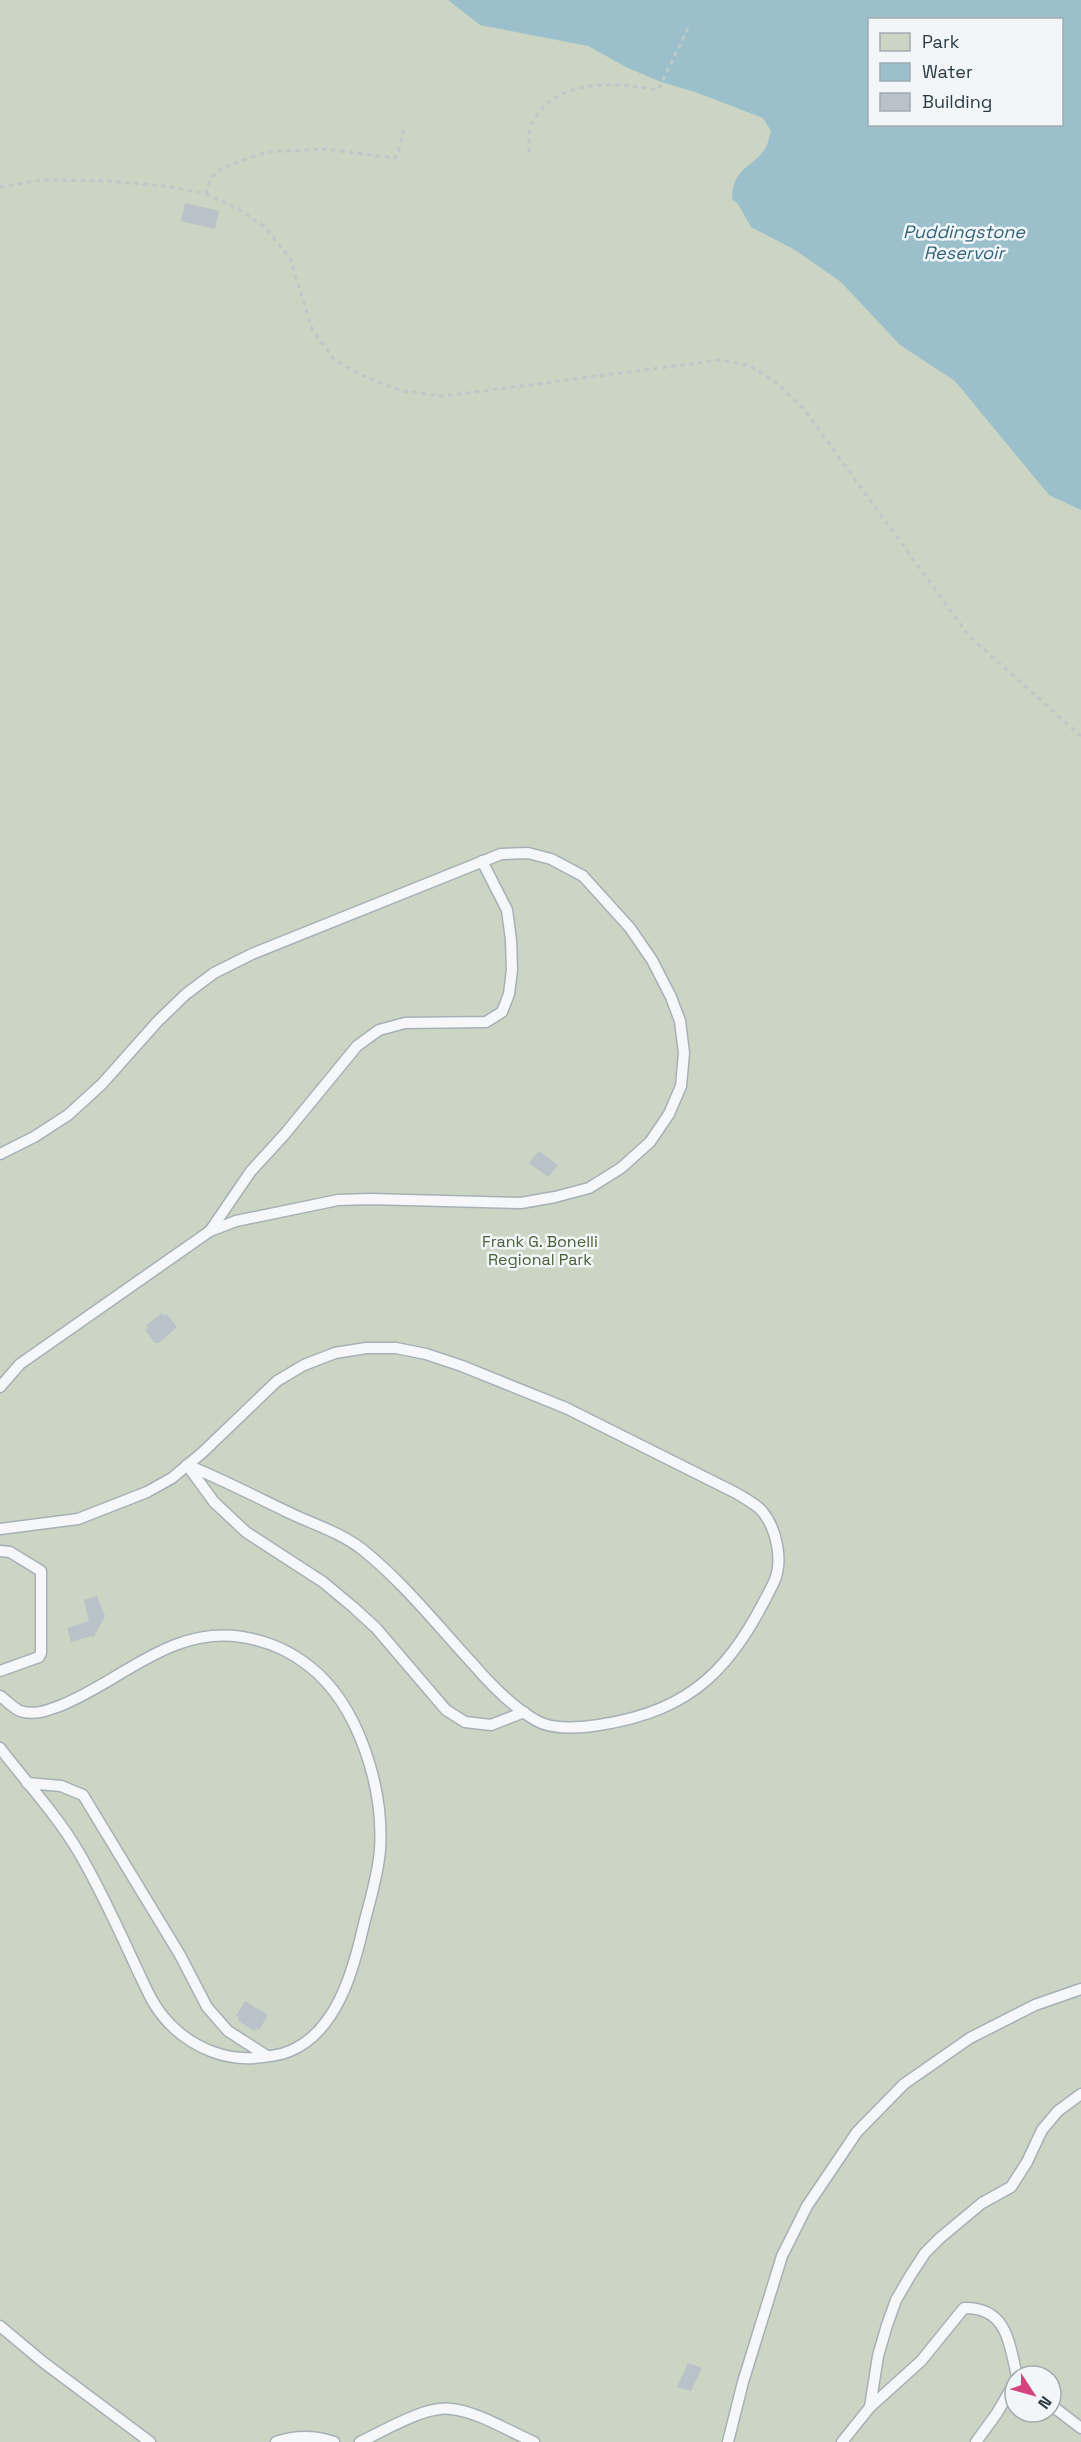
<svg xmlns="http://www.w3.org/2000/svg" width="1081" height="2442" viewBox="0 0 1081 2442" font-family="'Space Grotesk',sans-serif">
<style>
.green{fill:#ccd5c3;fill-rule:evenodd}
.water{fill:#9bc0cc;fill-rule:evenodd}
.building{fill:#b9c2c9}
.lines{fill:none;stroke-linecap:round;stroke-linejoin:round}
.lane-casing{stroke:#a7b0b6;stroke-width:13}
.path{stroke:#c0c6ca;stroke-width:3;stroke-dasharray:4.5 4.5;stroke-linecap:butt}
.lane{stroke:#f5f7f9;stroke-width:10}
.labels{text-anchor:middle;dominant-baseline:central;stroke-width:5;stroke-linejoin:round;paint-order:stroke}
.park-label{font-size:16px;fill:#486036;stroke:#f2f6f8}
.water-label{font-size:18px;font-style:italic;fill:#31647a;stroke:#f2f6f8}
</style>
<rect width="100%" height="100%" fill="#e2e8eb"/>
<!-- green -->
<path class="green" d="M0 0H1081V2442H0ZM870 20H1062V124H870ZM1015 2376H1051V2412H1015Z"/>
<!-- water -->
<path class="water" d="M448 0H1081V510L1049 495 955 381 900 345 841 282 795 250 751 227 738 204 732 199C733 167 750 170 765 149 768 145 769 136 771 131L763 118 695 92 661 82 626 67 588 46 480 25ZM870 20H1062V124H870Z"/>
<!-- building -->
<g class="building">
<path d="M185 203 219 211 215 229 181 221Z"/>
<path d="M539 1151 558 1165 548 1177 529 1163Z"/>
<path d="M162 1313 164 1316 167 1314 177 1327 159 1343H155L145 1330 148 1328 146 1325Z"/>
<path d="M97 1596 105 1616 93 1638 92 1636 71 1642 67 1628 89 1621 84 1600Z"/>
<path d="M245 2001 268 2015 259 2030 256 2028 255 2031 238 2021 239 2017 236 2016Z"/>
<path d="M688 2363 702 2368 691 2391 677 2387Z"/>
</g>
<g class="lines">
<!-- lane casing -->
<g class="lane-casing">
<g id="lane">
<path d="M0 1154 34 1137 68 1115 102 1084 158 1021 186 994 214 973 252 954 501 854 528 853 551 859 583 876 630 928 652 960 671 997 680 1021 684 1053 681 1086 669 1114 650 1142 621 1168 589 1188 555 1197 521 1203 370 1199 338 1200 236 1221 210 1231 20 1364 0 1387"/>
<path d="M210 1231 251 1171 284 1135 357 1046 379 1030 405 1023 486 1022 502 1012 509 994 512 970 511 940 507 910 482 861"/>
<path d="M187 1465 214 1502 246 1532 323 1582 353 1607 376 1628 446 1710 465 1722 491 1725 524 1712"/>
<path d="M0 1529 78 1519 147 1492 172 1478 203 1452 277 1381 304 1365 335 1353 366 1348H396L426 1354 462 1366 566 1408 736 1493C744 1498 756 1504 762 1511 777 1529 784 1563 773 1584 732 1667 695 1710 599 1725 582 1728 553 1730 537 1721 512 1707 491 1685 473 1664 437 1625 404 1583 363 1550 343 1534 316 1525 294 1515 258 1498 224 1480 187 1465"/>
<path d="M0 1551 10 1552 41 1571V1653L39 1657 0 1671"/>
<path d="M0 1696C6 1700 13 1708 20 1711 34 1716 49 1710 62 1705 123 1680 171 1626 242 1637 268 1641 289 1650 309 1666 359 1705 384 1788 380 1850 378 1876 369 1903 363 1928 353 1972 336 2032 290 2051 279 2056 265 2057 254 2058 225 2060 196 2048 175 2029 154 2010 148 1992 136 1967 118 1928 100 1888 78 1851 56 1814 26 1782 0 1748"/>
<path d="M27 1783 61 1786 83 1795 180 1955 207 2007 228 2031 267 2056"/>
<path d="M0 2326 43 2362 150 2442"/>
<path d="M1051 2405 1081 2428"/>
<path d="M870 2407 921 2361 964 2308C1007 2307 1009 2343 1017 2376"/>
<path d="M276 2442C296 2435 314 2435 334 2442"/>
<path d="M360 2442C384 2431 426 2405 451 2409 479 2412 508 2431 534 2442"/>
<path d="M728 2442 743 2382 782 2256 807 2206 857 2132 904 2084 970 2038 1035 2005 1081 1989"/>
<path d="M842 2442 870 2407 878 2356 887 2325 896 2300 910 2276 925 2253 940 2238 982 2203 1011 2187 1027 2162 1042 2130 1058 2111 1081 2094"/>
<path d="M976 2442 997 2413 1015 2382"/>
</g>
</g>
<!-- path -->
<g class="path">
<path d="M529 152C529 144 528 131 532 124 555 77 615 82 658 90L688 28"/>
<path d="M0 187 41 180 107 181 166 186 206 194 235 207 265 227 290 258 312 329 334 360 361 375 402 391 444 396 720 360 749 365 778 384 803 408 969 636 1081 736"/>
<path d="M206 194 210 179 220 169 266 152 325 149 395 158 398 154 404 127"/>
</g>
<!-- lane -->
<use href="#lane" class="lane"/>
</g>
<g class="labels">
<!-- park labels -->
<g class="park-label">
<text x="540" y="1241">Frank G. Bonelli<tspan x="540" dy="18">Regional Park</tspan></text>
</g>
<!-- water labels -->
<g class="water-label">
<text x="964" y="231">Puddingstone<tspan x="964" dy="21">Reservoir</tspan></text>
</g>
</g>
<!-- legend -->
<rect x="868" y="18" width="195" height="108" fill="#f2f6f8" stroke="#a2abb0" stroke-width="1.5"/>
<rect x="880" y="33" width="30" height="18" fill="#ccd5c3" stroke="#a2abb0" stroke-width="1.5"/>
<text x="922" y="48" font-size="18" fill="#293a44">Park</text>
<rect x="880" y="63" width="30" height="18" fill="#9bc0cc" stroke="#a2abb0" stroke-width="1.5"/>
<text x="922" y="78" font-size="18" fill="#293a44">Water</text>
<rect x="880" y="93" width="30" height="18" fill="#b9c2c9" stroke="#a2abb0" stroke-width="1.5"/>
<text x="922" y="108" font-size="18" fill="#293a44">Building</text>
<!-- north arrow -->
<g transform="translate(1033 2394) rotate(126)"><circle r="28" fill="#f2f6f8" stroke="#a2abb0" stroke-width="1.5"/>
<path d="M0-4.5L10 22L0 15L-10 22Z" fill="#d5427e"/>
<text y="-9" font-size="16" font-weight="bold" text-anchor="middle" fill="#293a44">N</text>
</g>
</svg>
